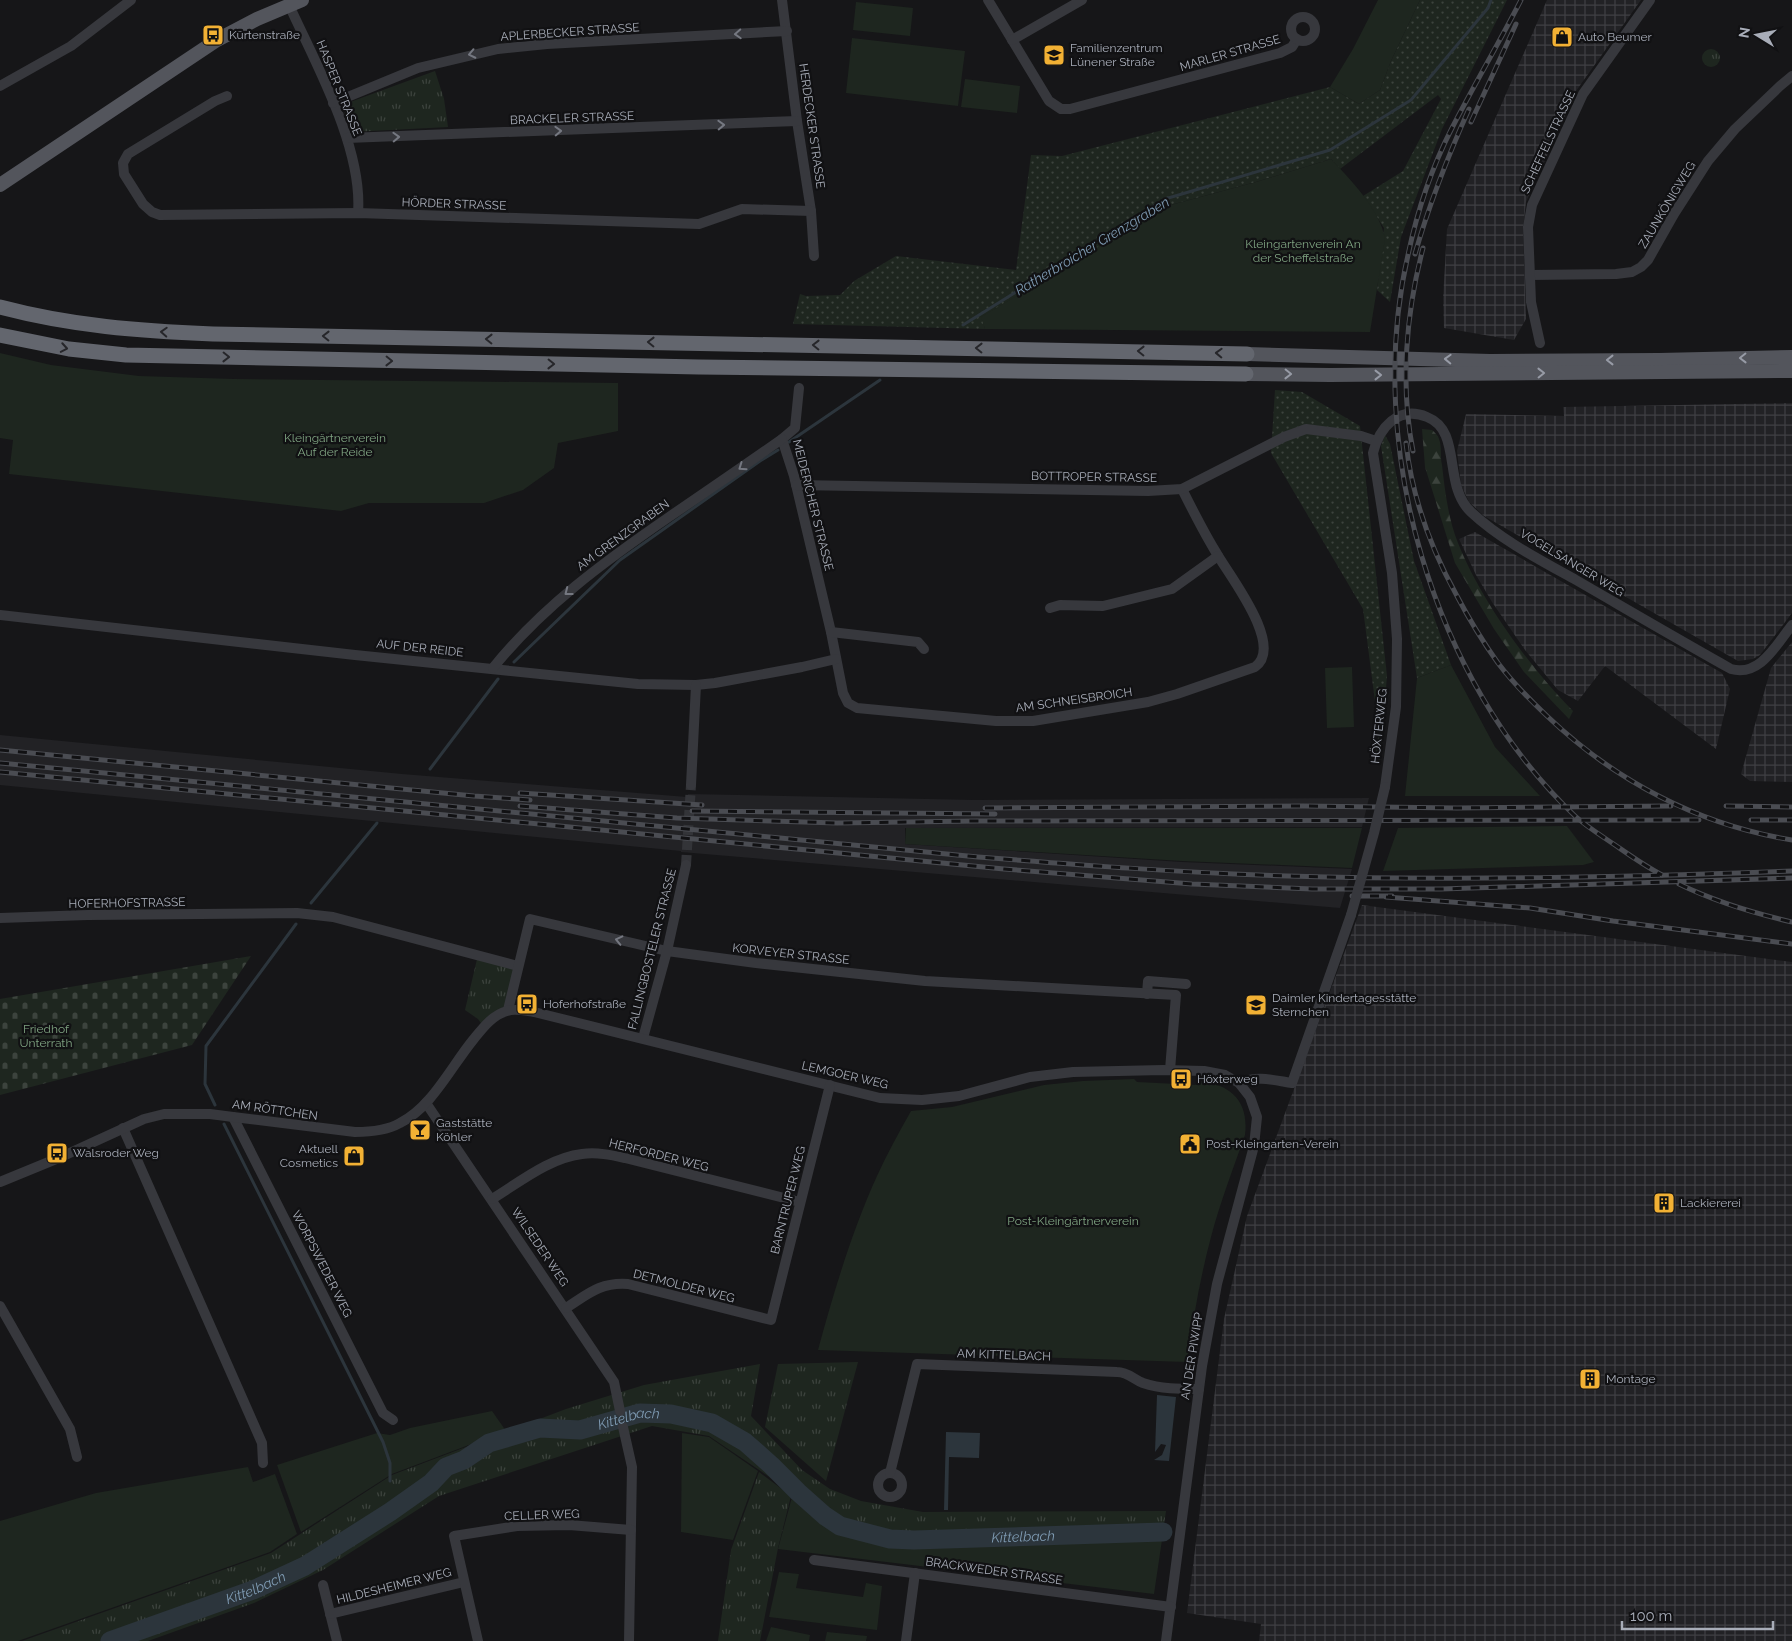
<svg xmlns="http://www.w3.org/2000/svg" width="1792" height="1641" viewBox="0 0 1792 1641" font-family="Raleway,sans-serif">
<style>
.built{fill:#222225}
.industrial{fill:url(#industrial-grid)}
.grass{fill:url(#grass-dots)}
.forest{fill:url(#forest-firs)}
.cemetery{fill:url(#cemetery-stones)}
.park{fill:url(#park-tufts)}
.garden{fill:#1e261f}
.water{fill:#2c353c}
.lines{fill:none;stroke-linecap:round;stroke-linejoin:round}
.stream{stroke:#2c353c;stroke-width:3}
.river{stroke:#2c353c;stroke-width:19}
.minor-tunnel{stroke:#333438;stroke-width:10;stroke-dasharray:10 5;stroke-linecap:butt}
.minor{stroke:#37383d;stroke-width:10}
.major{stroke:#53555c;stroke-width:14}
.highway{stroke:#63666e;stroke-width:15}
.rail-casing{stroke:#4a4c52;stroke-width:5}
.rail{stroke:#111113;stroke-width:3;stroke-dasharray:9;stroke-linecap:butt}
.minor-bridge{stroke:#37383d;stroke-width:10}
.oneway{stroke:#757881}
.oneway2{stroke:#26262a}
.oneway3{stroke:#979ba6}
.labels{text-anchor:middle;dominant-baseline:central;stroke-width:4.5;stroke-linejoin:round;paint-order:stroke}
.street-label{font-size:12px;fill:#a8adb8;stroke:#111113}
.poi-label{font-size:12px;fill:#a8adb8;stroke:#111113;text-anchor:start}
.park-label{font-size:12px;fill:#7fa381;stroke:#111113}
.water-label{font-size:14px;font-style:italic;fill:#7f9bb3;stroke:#111113}
</style>
<defs>
<pattern id="industrial-grid" width="8" height="8" patternUnits="userSpaceOnUse" patternTransform="scale(1.25)"><rect width="8" height="8" fill="#222225"/><path d="M0 4h8M4 0v8" fill="none" stroke="#3f3f43"/></pattern>
<pattern id="grass-dots" width="8" height="8" patternUnits="userSpaceOnUse" patternTransform="scale(1.25)"><rect width="8" height="8" fill="#1e261f"/><path d="M2 2h.1M6 6h.1" fill="none" stroke="#3c433d" stroke-width="1.8" stroke-linecap="round"/></pattern>
<pattern id="forest-firs" width="22" height="20" patternUnits="userSpaceOnUse" patternTransform="scale(1.25)"><rect width="22" height="20" fill="#1e261f"/><path d="M5 1l3.5 6h-7zM16 11l3.5 6h-7z" fill="#3c433d"/></pattern>
<pattern id="cemetery-stones" width="16" height="16" patternUnits="userSpaceOnUse" patternTransform="scale(1.25)"><rect width="16" height="16" fill="#1e261f"/><path d="M2 7V4a2 2 0 0 1 4 0v3zM10 15v-3a2 2 0 0 1 4 0v3z" fill="#3c433d"/></pattern>
<pattern id="park-tufts" width="24" height="20" patternUnits="userSpaceOnUse" patternTransform="scale(1.25)"><rect width="24" height="20" fill="#1e261f"/><path d="M3 7l-1-3M5 7V3M7 7l1-3M15 17l-1-3M17 17v-4M19 17l1-3" fill="none" stroke="#3c433d"/></pattern>
</defs>
<rect width="100%" height="100%" fill="#161618"/>
<!-- built -->
<path class="built" d="M0 735 402 774 687 797 688 794 974 800 1369 798 1362 827 905 828V844L1182 862 1352 869 1340 908 681 852V851L0 785Z"/>
<!-- industrial -->
<g class="industrial">
<path d="M1547 0H1641L1576 91 1526 202 1523 229 1526 319 1514 340 1444 328 1443 299 1447 229Z"/>
<path d="M1792 403V613L1760 655 1753 659 1738 661 1484 516 1469 502 1461 485 1457 451 1466 414 1564 416 1563 407Z"/>
<path d="M1475 532 1722 673 1730 689 1716 749 1605 666 1578 701 1558 690 1525 650 1492 602 1476 575 1459 539Z"/>
<path d="M1792 642V782L1750 781 1741 774 1771 668Z"/>
<path d="M1362 905 1792 962V1641H1259L1261 1624 1187 1613 1224 1319 1247 1216Z"/>
</g>
<!-- grass -->
<g class="grass">
<path d="M1420 0H1507L1442 129 1401 237 1390 302 1377 290 1384 228 1363 196 1403 171 1441 99 1438 95 1340 169 1331 159 1256 182 1167 206 982 317 985 329 793 324 800 294 806 296 840 295 854 281 896 256 1016 270 1031 155 1062 156 1330 87 1359 104 1380 90 1391 61Z"/>
<path d="M1275 390 1302 392 1360 426 1387 676 1380 760 1375 759 1379 732 1363 609 1271 453Z"/>
<path d="M1385 435 1390 444 1414 561 1451 665 1417 678 1381 446Z"/>
</g>
<!-- forest -->
<path class="forest" d="M1422 429 1432 430C1435 433 1438 435 1439 439 1442 447 1440 456 1442 465 1445 491 1448 518 1458 543 1480 599 1530 668 1573 711L1569 719 1524 672 1494 629 1455 563 1425 467Z"/>
<!-- cemetery -->
<path class="cemetery" d="M251 956 192 1045 0 1095V999Z"/>
<!-- park -->
<g class="park">
<circle cx="1711" cy="58" r="9"/>
<path d="M435 71 444 99 448 127 352 132 342 105Z"/>
<path d="M478 955 518 966 508 1010 483 1026 478 1019 465 1010Z"/>
<path d="M858 1362 826 1481 765 1427 778 1364Z"/>
<path d="M760 1364 751 1416 802 1470 830 1489 861 1501 923 1512 1166 1511 1162 1539 914 1544 839 1532 768 1476 709 1436 652 1426 439 1496 323 1570 254 1603 148 1641H22L271 1553 392 1475 566 1409 644 1385Z"/>
<path d="M759 1472 791 1496 778 1548 760 1641H718L731 1550Z"/>
</g>
<!-- garden -->
<g class="garden">
<path d="M1378 0H1420L1391 61 1380 90 1359 104 1330 87 1353 49Z"/>
<path d="M856 2 913 8 910 36 853 30Z"/>
<path d="M852 38 965 51 958 106 846 93Z"/>
<path d="M965 79 1020 86 1017 113 961 107Z"/>
<path d="M1331 159C1350 179 1381 211 1385 239L1370 332 985 329 981 317 1167 206 1256 182Z"/>
<path d="M0 353 51 365 139 376 234 379 618 383V431L558 443 554 468 523 490 484 503H369L341 511 9 474 13 440 0 438Z"/>
<path d="M1451 665 1495 747 1540 796H1405L1417 678Z"/>
<path d="M1352 667 1354 727 1327 728 1325 668Z"/>
<path d="M1567 826 1594 862 1583 865 1383 871 1398 828Z"/>
<path d="M906 828H1362L1352 868 1182 861 905 844Z"/>
<path d="M1134 1079 1137 1082 1197 1085 1200 1081C1232 1085 1249 1102 1245 1135 1233 1169 1220 1203 1211 1237 1200 1278 1193 1320 1187 1362L818 1350C834 1291 852 1231 877 1176 887 1154 899 1132 911 1111L952 1107 1044 1085 1083 1081Z"/>
<path d="M492 1411 506 1431 392 1474 301 1532 277 1465 377 1433 390 1435 410 1428Z"/>
<path d="M682 1433 709 1437 758 1471 733 1540 681 1532Z"/>
<path d="M248 1467 253 1482 275 1474 297 1534 270 1552 18 1641H0V1521L96 1493Z"/>
<path d="M792 1497 839 1533 879 1543 896 1546 1016 1545 1162 1540 1154 1594 778 1549Z"/>
<path d="M779 1572 799 1574 796 1588 863 1597 866 1583 882 1586 877 1630 769 1617Z"/>
<path d="M771 1627 810 1635 809 1641H766Z"/>
<path d="M827 1632 867 1636 866 1641H825Z"/>
</g>
<!-- water -->
<g class="water">
<path d="M1157 1395 1176 1397 1169 1461 1154 1460 1162 1455 1166 1445 1161 1444 1155 1452Z"/>
<path d="M946 1432 980 1433 979 1458 949 1457 948 1510H944Z"/>
</g>
<g class="lines">
<!-- stream -->
<g class="stream">
<path d="M963 325 1165 199 1330 150 1411 100 1488 8 1491 0"/>
<path d="M789 442 880 380"/>
<path d="M514 662 620 560 760 461 778 450"/>
<path d="M430 769 498 679"/>
<path d="M311 903 377 823"/>
<path d="M215 1105 205 1084 206 1046 296 924"/>
<path d="M224 1124 383 1442 390 1463V1481"/>
<path d="M390 1504V1512"/>
</g>
<!-- river -->
<path class="river" id="s1" d="M110 1641 253 1590 305 1566 390 1512 431 1483 446 1467 464 1460 489 1443 540 1428 580 1430 640 1413 671 1414 712 1423 745 1442 771 1465 798 1492 825 1516 840 1526 890 1539 914 1540 1163 1532"/>
<!-- minor-tunnel -->
<path class="minor-tunnel" d="M686 865 691 785"/>
<!-- minor -->
<g class="minor">
<path d="M782 0 797 121 811 211 814 256"/>
<path d="M988 0 1049 101 1061 109H1070L1280 53 1292 47 1297 39"/>
<path d="M289 5C316 64 363 148 358 213"/>
<circle cx="1303" cy="29" r="12"/>
<path d="M1012 40 1082 0"/>
<path d="M0 86 71 46 131 0"/>
<path d="M227 96 215 101 128 154 123 163 124 174 143 204 152 212 160 215 358 213 699 224 742 209 811 211"/>
<path d="M333 103 418 68 498 49 547 44 787 31"/>
<path d="M347 138 797 121"/>
<path d="M1530 275 1616 274 1632 272 1641 267 1648 260 1674 214 1708 161 1735 129 1780 86 1792 76"/>
<path d="M1540 343 1531 302 1528 227 1532 205 1583 94 1650 0"/>
<path d="M799 388 795 428 782 439 794 476 831 632 843 693 848 703 857 708 996 721H1033L1148 702 1177 694 1255 667C1285 646 1229 575 1217 554 1204 533 1193 511 1182 489"/>
<path d="M796 485 1148 491 1182 489 1284 437 1306 429 1361 436 1376 441"/>
<path d="M1050 608 1060 605 1103 606 1172 589 1218 556"/>
<path d="M0 615 355 655 638 684 696 685 715 683 802 667 836 659"/>
<path d="M831 632 918 642 924 649"/>
<path d="M493 668C542 607 605 561 669 517 707 491 745 465 782 439"/>
<path d="M691 785 696 685"/>
<path d="M1385 787 1396 707 1397 639 1392 573 1373 453C1379 428 1398 405 1427 417 1463 431 1442 485 1471 512 1501 540 1540 560 1576 580 1628 610 1679 640 1731 669 1760 677 1776 645 1792 625"/>
<path d="M0 918 88 915 297 913 333 917 518 966"/>
<path d="M1147 994 1148 981 1186 984"/>
<path d="M508 1010 530 919 667 951 756 963 925 981 1176 995 1170 1070"/>
<path d="M643 1038 667 951 686 865"/>
<path d="M1239 1083C1257 1075 1273 1080 1292 1083L1351 915"/>
<path d="M426 1103 614 1382 620 1411"/>
<path d="M233 1117 383 1413 393 1420"/>
<path d="M123 1128 262 1443 263 1463"/>
<path d="M0 1182 61 1157 144 1119 164 1114H210L233 1117 355 1132C370 1132 386 1131 400 1123 431 1108 451 1067 473 1040 482 1029 492 1015 507 1011 515 1008 526 1011 534 1012L880 1098 922 1100 959 1096 1030 1077 1073 1072 1163 1070 1204 1071 1225 1075 1239 1083 1250 1097 1257 1117 1254 1146 1217 1284 1202 1366 1166 1641"/>
<path d="M492 1199C520 1182 549 1158 582 1154 597 1152 611 1155 625 1158L800 1202"/>
<path d="M0 1306 70 1429 77 1457"/>
<path d="M566 1308C588 1294 600 1282 628 1284L771 1320 830 1085"/>
<path d="M623 1427 632 1467 629 1641"/>
<circle cx="890" cy="1485" r="12"/>
<path d="M890 1473 917 1364 1117 1372C1128 1372 1133 1379 1143 1383 1161 1389 1179 1389 1199 1389"/>
<path d="M814 1560 1171 1607"/>
<path d="M323 1585 337 1641"/>
<path d="M330 1614 464 1582"/>
<path d="M478 1641 454 1536 517 1526 569 1525 631 1530"/>
<path d="M906 1641 915 1573"/>
</g>
<!-- major -->
<g class="major">
<path d="M0 185 217 40 257 19 302 0"/>
<path d="M1247 354 1490 361 1659 360 1792 357"/>
<path d="M1246 374 1330 375 1792 371"/>
</g>
<!-- highway -->
<g class="highway">
<path d="M0 307C72 326 139 331 213 334L1247 354"/>
<path d="M0 335 69 349 126 355 699 367 1246 374"/>
</g>
<!-- rail casing -->
<g class="rail-casing">
<g id="rail">
<path d="M1521 0C1499 43 1474 85 1452 128 1432 167 1417 212 1408 255 1364 446 1433 681 1575 816 1587 827 1602 836 1615 845 1631 856 1645 866 1662 875"/>
<path d="M1471 122 1516 24"/>
<path d="M1415 254C1429 205 1448 156 1469 109"/>
<path d="M1406 443C1412 497 1431 549 1457 596 1469 619 1483 642 1498 663 1513 683 1530 700 1547 716 1615 781 1699 825 1792 840"/>
<path d="M1413 451C1400 385 1406 313 1423 248"/>
<path d="M0 750 474 796 530 800"/>
<path d="M0 763 978 857C1081 865 1185 873 1288 876 1456 881 1624 877 1792 871"/>
<path d="M0 772 1004 869 1192 884 1312 889H1441L1792 878"/>
<path d="M520 793 702 805"/>
<path d="M520 806 677 818 837 823 977 821 1699 820"/>
<path d="M1726 806 1792 807"/>
<path d="M985 808 1303 806 1457 808 1671 806"/>
<path d="M692 811 995 814"/>
<path d="M1751 820H1792"/>
<path d="M1679 884C1716 902 1753 913 1792 922"/>
<path d="M1352 896H1392"/>
<path d="M1386 897 1530 908 1613 921 1792 944"/>
</g>
</g>
<!-- rail -->
<use href="#rail" class="rail"/>
<!-- minor-bridge -->
<path class="minor-bridge" d="M1351 915 1374 833 1385 787"/>
</g>
<!-- one-way arrows -->
<defs><path id="oneway-chevron" d="M-2-3.5L2.5 0L-2 3.5" fill="none" stroke-width="1.6" stroke-linecap="round" stroke-linejoin="round" transform="scale(1.25)"/></defs>
<g class="oneway">
<use href="#oneway-chevron" transform="translate(738 34) rotate(177)"/>
<use href="#oneway-chevron" transform="translate(472 54) rotate(168)"/>
<use href="#oneway-chevron" transform="translate(721 125) rotate(-2)"/>
<use href="#oneway-chevron" transform="translate(558 131) rotate(-2)"/>
<use href="#oneway-chevron" transform="translate(396 137) rotate(-2)"/>
<use href="#oneway-chevron" transform="translate(742 467) rotate(145)"/>
<use href="#oneway-chevron" transform="translate(568 592) rotate(142)"/>
<use href="#oneway-chevron" transform="translate(619 940) rotate(-167)"/>
</g>
<g class="oneway2">
<use href="#oneway-chevron" transform="translate(164 332) rotate(-177)"/>
<use href="#oneway-chevron" transform="translate(326 336) rotate(-179)"/>
<use href="#oneway-chevron" transform="translate(489 339) rotate(-179)"/>
<use href="#oneway-chevron" transform="translate(651 342) rotate(-179)"/>
<use href="#oneway-chevron" transform="translate(816 345) rotate(-179)"/>
<use href="#oneway-chevron" transform="translate(64 348) rotate(10)"/>
<use href="#oneway-chevron" transform="translate(979 348) rotate(-179)"/>
<use href="#oneway-chevron" transform="translate(1141 351) rotate(-179)"/>
<use href="#oneway-chevron" transform="translate(1219 353) rotate(-178)"/>
<use href="#oneway-chevron" transform="translate(226 357) rotate(1)"/>
<use href="#oneway-chevron" transform="translate(389 361) rotate(1)"/>
<use href="#oneway-chevron" transform="translate(551 364) rotate(1)"/>
</g>
<g class="oneway3">
<use href="#oneway-chevron" transform="translate(1743 358) rotate(179)"/>
<use href="#oneway-chevron" transform="translate(1448 359) rotate(-178)"/>
<use href="#oneway-chevron" transform="translate(1610 360) rotate(180)"/>
<use href="#oneway-chevron" transform="translate(1541 373) rotate(-1)"/>
<use href="#oneway-chevron" transform="translate(1288 374) rotate(1)"/>
<use href="#oneway-chevron" transform="translate(1378 375)"/>
</g>
<!-- icons -->
<defs>
<g id="bus-square" transform="scale(1.125)"><rect x="-9" y="-9" width="18" height="18" rx="4" fill="#f2b134" stroke="#111113"/><path d="M-5-6H5V4H4V6H2V4H-2V6H-4V4H-5ZM-3.5-4V0h7V-4ZM-3.5 1.2v1.5H-2V1.2ZM2 1.2v1.5H3.5V1.2Z" fill="#111"/></g>
<g id="shop-square" transform="scale(1.125)"><rect x="-9" y="-9" width="18" height="18" rx="4" fill="#f2b134" stroke="#111113"/><path d="M-5-2.5h2.3a2.7 3.5 0 0 1 5.4 0H5L5.5 6h-11ZM-1.5-2.5h3a1.5 2.3 0 0 0-3 0Z" fill="#111"/></g>
<g id="school-square" transform="scale(1.125)"><rect x="-9" y="-9" width="18" height="18" rx="4" fill="#f2b134" stroke="#111113"/><path d="M0-5L7-2L0 1L-7-2ZM-4 1L0 2.5L4 1V4Q0 6-4 4Z" fill="#111"/></g>
<g id="bar-square" transform="scale(1.125)"><rect x="-9" y="-9" width="18" height="18" rx="4" fill="#f2b134" stroke="#111113"/><path d="M-6-5H6L.8 .8V4.5H3.5V6h-7V4.5H-.8V.8Z" fill="#111"/></g>
<g id="civic-square" transform="scale(1.125)"><rect x="-9" y="-9" width="18" height="18" rx="4" fill="#f2b134" stroke="#111113"/><path d="M-.6-6.5H3V-4.5H.6V-3L4-1V1h2V6H-6V1h2V-1L-.6-3ZM-1.2 2.5V6h2.4V2.5Z" fill="#111"/></g>
<g id="building-square" transform="scale(1.125)"><rect x="-9" y="-9" width="18" height="18" rx="4" fill="#f2b134" stroke="#111113"/><path d="M-4-6H4V6H1V3H-1V6H-4ZM-2.5-4.3h1.7v1.8h-1.7ZM.8-4.3h1.7v1.8H.8ZM-2.5-1h1.7V.8h-1.7ZM.8-1h1.7V.8H.8Z" fill="#111"/></g>
</defs>
<g fill-rule="evenodd">
<use href="#bus-square" x="213" y="35"/>
<use href="#shop-square" x="1562" y="37"/>
<use href="#school-square" x="1054" y="55"/>
<use href="#bus-square" x="527" y="1004"/>
<use href="#school-square" x="1256" y="1005"/>
<use href="#bus-square" x="1181" y="1079"/>
<use href="#bar-square" x="420" y="1130"/>
<use href="#civic-square" x="1190" y="1144"/>
<use href="#bus-square" x="57" y="1153"/>
<use href="#shop-square" x="354" y="1156"/>
<use href="#building-square" x="1664" y="1203"/>
<use href="#building-square" x="1590" y="1379"/>
</g>
<g class="labels">
<!-- street labels -->
<g class="street-label">
<text transform="translate(570 32) rotate(-4)">APLERBECKER STRASSE</text>
<text transform="translate(1230 53) rotate(-16)">MARLER STRASSE</text>
<text transform="translate(339 88) rotate(68)">HASPER STRASSE</text>
<text transform="translate(572 118) rotate(-2)">BRACKELER STRASSE</text>
<text transform="translate(812 126) rotate(82)">HERDECKER STRASSE</text>
<text transform="translate(1548 142) rotate(-65)">SCHEFFELSTRASSE</text>
<text transform="translate(454 204) rotate(2)">HÖRDER STRASSE</text>
<text transform="translate(1667 205) rotate(-59)">ZAUNKÖNIGWEG</text>
<text transform="translate(1094 477) rotate(1)">BOTTROPER STRASSE</text>
<text transform="translate(813 505) rotate(76)">MEIDERICHER STRASSE</text>
<text transform="translate(623 535) rotate(-36)">AM GRENZGRABEN</text>
<text transform="translate(1572 563) rotate(31)">VOGELSANGER WEG</text>
<text transform="translate(420 648) rotate(6)">AUF DER REIDE</text>
<text transform="translate(1074 700) rotate(-8)">AM SCHNEISBROICH</text>
<text transform="translate(1379 726) rotate(-84)">HÖXTERWEG</text>
<text transform="translate(127 903) rotate(-1)">HOFERHOFSTRASSE</text>
<text transform="translate(652 949) rotate(-76)">FALLINGBOSTELER STRASSE</text>
<text transform="translate(791 954) rotate(6)">KORVEYER STRASSE</text>
<text transform="translate(845 1075) rotate(13)">LEMGOER WEG</text>
<text transform="translate(275 1110) rotate(8)">AM RÖTTCHEN</text>
<text transform="translate(659 1155) rotate(14)">HERFORDER WEG</text>
<text transform="translate(788 1200) rotate(-76)">BARNTRUPER WEG</text>
<text transform="translate(540 1247) rotate(56)">WILSEDER WEG</text>
<text transform="translate(322 1264) rotate(63)">WORPSWEDER WEG</text>
<text transform="translate(684 1286) rotate(14)">DETMOLDER WEG</text>
<text transform="translate(1004 1355) rotate(2)">AM KITTELBACH</text>
<text transform="translate(1192 1356) rotate(-81)">AN DER PIWIPP</text>
<text transform="translate(542 1515) rotate(-2)">CELLER WEG</text>
<text transform="translate(994 1571) rotate(8)">BRACKWEDER STRASSE</text>
<text transform="translate(394 1586) rotate(-14)">HILDESHEIMER WEG</text>
</g>
<!-- poi labels -->
<g class="poi-label">
<text x="229" y="35">Kürtenstraße</text>
<text x="1578" y="37">Auto Beumer</text>
<text x="1070" y="48">Familienzentrum<tspan x="1070" dy="14">Lünener Straße</tspan></text>
<text x="1272" y="998">Daimler Kindertagesstätte<tspan x="1272" dy="14">Sternchen</tspan></text>
<text x="543" y="1004">Hoferhofstraße</text>
<text x="1197" y="1079">Höxterweg</text>
<text x="436" y="1123">Gaststätte<tspan x="436" dy="14">Köhler</tspan></text>
<text x="1206" y="1144">Post-Kleingarten-Verein</text>
<text x="338" y="1149" text-anchor="end">Aktuell<tspan x="338" dy="14">Cosmetics</tspan></text>
<text x="73" y="1153">Walsroder Weg</text>
<text x="1680" y="1203">Lackiererei</text>
<text x="1606" y="1379">Montage</text>
</g>
<!-- park labels -->
<g class="park-label">
<text x="1303" y="244">Kleingartenverein An<tspan x="1303" dy="14">der Scheffelstraße</tspan></text>
<text x="335" y="438">Kleingärtnerverein<tspan x="335" dy="14">Auf der Reide</tspan></text>
<text x="46" y="1029">Friedhof<tspan x="46" dy="14">Unterrath</tspan></text>
<text x="1073" y="1221">Post-Kleingärtnerverein</text>
</g>
<!-- water labels -->
<g class="water-label">
<text transform="translate(1092 246) rotate(-31)">Ratherbroicher Grenzgraben</text>
<text stroke="none"><textPath href="#s1" startOffset="575">Kittelbach</textPath></text>
<text stroke="none"><textPath href="#s1" startOffset="1010">Kittelbach</textPath></text>
<text stroke="none"><textPath href="#s1" startOffset="155">Kittelbach</textPath></text>
</g>
</g>
<!-- north arrow -->
<g transform="translate(1757 35) rotate(280)" stroke="#111113" stroke-width="4" paint-order="stroke">
<path d="M0-4L9 19L0 12L-9 19Z" fill="#a8adb8"/>
<text y="-8" font-size="14" font-weight="bold" text-anchor="middle" fill="#a8adb8">N</text>
</g>
<!-- scale -->
<path d="M1622 1621v8h151v-8" fill="none" stroke="#a8adb8" stroke-width="2.5"/>
<text x="1630" y="1621" font-size="15" fill="#a8adb8" stroke="#111113" stroke-width="4" paint-order="stroke">100 m</text>
</svg>
